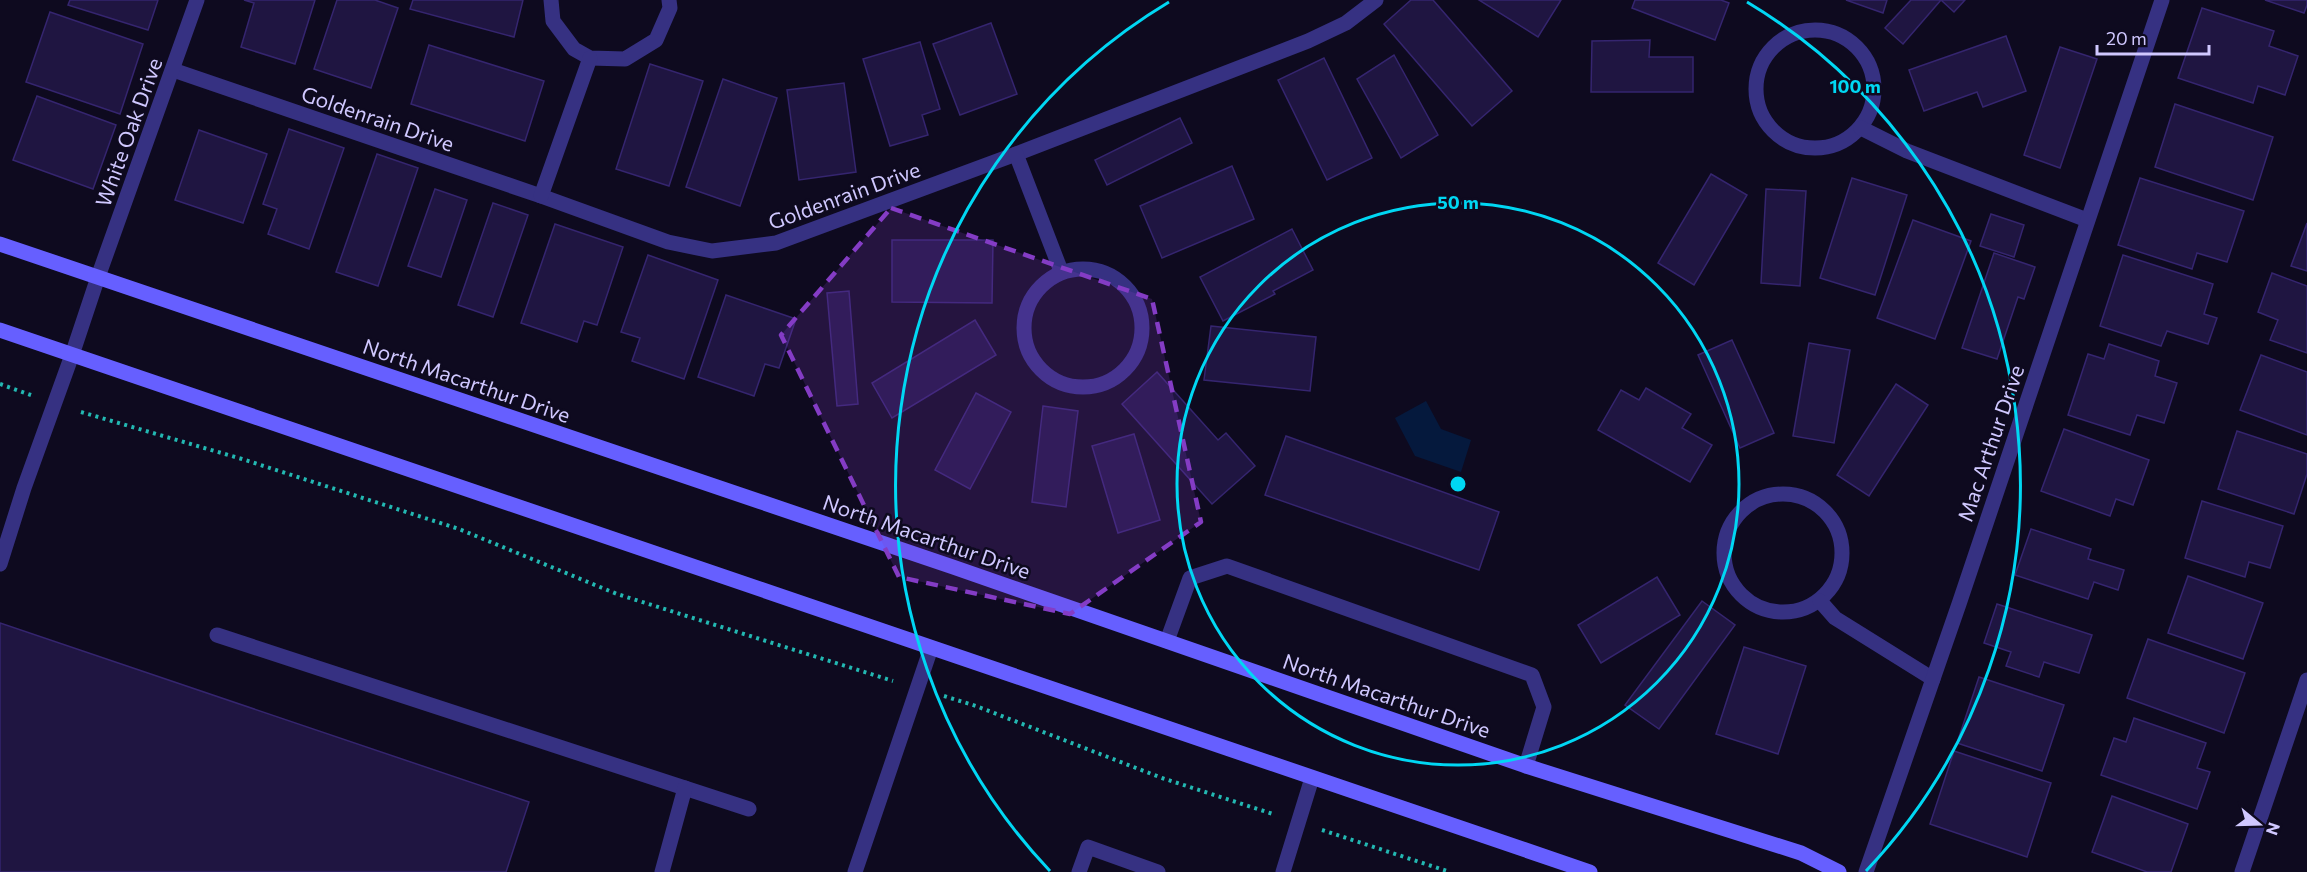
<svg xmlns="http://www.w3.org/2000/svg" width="2307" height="872" viewBox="0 0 2307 872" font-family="Commissioner,sans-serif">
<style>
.water{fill:#05193d}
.building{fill:#1f1541;stroke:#35256f;stroke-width:1.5}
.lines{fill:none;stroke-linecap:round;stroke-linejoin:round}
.path{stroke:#23b8b2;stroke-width:4;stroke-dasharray:3 4.5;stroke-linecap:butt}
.service{stroke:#363182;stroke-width:15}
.minor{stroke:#363182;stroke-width:15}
.secondary{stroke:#665fff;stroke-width:15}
.marked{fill:#843cc5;fill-opacity:0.2;stroke:#843cc5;stroke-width:4.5;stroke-dasharray:12 8;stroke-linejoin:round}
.ring{fill:none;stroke:#00d7f3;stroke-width:3}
.labels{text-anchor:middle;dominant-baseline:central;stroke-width:5;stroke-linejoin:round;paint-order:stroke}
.street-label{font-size:21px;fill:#d0c8ff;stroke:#0e0a1f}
.centre{fill:#00d7f3;stroke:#0e0a1f;stroke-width:3}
.ring-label{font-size:18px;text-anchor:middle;font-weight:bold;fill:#00d7f3;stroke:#0e0a1f;stroke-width:5;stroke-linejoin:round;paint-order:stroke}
</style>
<rect width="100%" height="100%" fill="#0e0a1f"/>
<!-- water -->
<path class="water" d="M1426 401 1441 429 1471 440 1461 472 1415 456 1395 418Z"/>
<!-- building -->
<g class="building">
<path d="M70 0H158L148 30 68 5Z"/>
<path d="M244 0H315L295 64 241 47 254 3Z"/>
<path d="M337 0H375L398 8 371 88 314 69Z"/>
<path d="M413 0H523L514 37 410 9Z"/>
<path d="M1411 0H1433L1512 91 1472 126 1384 24Z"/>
<path d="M1479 0H1561L1538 37Z"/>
<path d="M1635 0H1721L1729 3 1715 40 1632 8Z"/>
<path d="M1846 0H1887L1883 13Z"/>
<path d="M1911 0H1965L1954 12 1941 0 1903 44 1885 28Z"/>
<path d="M2265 0H2307V5L2304 13Z"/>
<path d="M2202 8 2274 31 2269 46 2298 56 2285 95 2258 86 2253 103 2178 78Z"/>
<path d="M50 12 143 44 120 114 26 82Z"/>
<path d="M991 23 1017 94 960 115 933 44Z"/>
<path d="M2006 36 2026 91 1983 107 1977 92 1924 111 1909 70Z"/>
<path d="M1650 40 1649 57H1693V92H1591L1592 41Z"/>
<path d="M920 42 940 109 922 115 928 135 890 146 863 59Z"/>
<path d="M429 45 544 81 525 141 411 104Z"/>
<path d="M2060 47 2097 59 2060 168 2024 155Z"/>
<path d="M1394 55 1438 135 1401 158 1357 79Z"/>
<path d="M1324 58 1372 158 1327 180 1278 80Z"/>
<path d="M650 64 703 81 669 186 616 169Z"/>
<path d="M723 79 777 98 740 206 686 187Z"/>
<path d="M844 83 856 172 799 180 787 90Z"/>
<path d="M37 96 116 125 93 189 13 160Z"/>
<path d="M2175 104 2273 137 2253 200 2155 167Z"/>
<path d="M1180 118 1192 143 1107 185 1095 160Z"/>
<path d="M289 129 344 148 309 249 268 234 277 209 263 204Z"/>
<path d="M199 130 267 154 243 223 175 200Z"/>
<path d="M377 154 418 168 378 286 336 272Z"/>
<path d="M1232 166 1254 219 1162 258 1140 206Z"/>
<path d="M1711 174 1747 195 1694 285 1658 263Z"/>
<path d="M1852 178 1907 195 1875 295 1820 278Z"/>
<path d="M2140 178 2244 211 2227 262 2197 253 2192 269 2118 245Z"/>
<path d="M435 189 467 200 441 277 408 266Z"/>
<path d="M1766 189 1806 191 1800 286 1761 283Z"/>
<path d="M493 203 528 215 493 317 458 305Z"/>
<path d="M1991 214 2024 225 2014 257 1980 246Z"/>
<path d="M1913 220 1971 241 1935 339 1877 318Z"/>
<path d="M2307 223V271L2291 266Z"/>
<path d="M555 224 623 247 597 325 584 321 577 342 521 323Z"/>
<path d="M1292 229 1313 270 1273 291 1275 294 1223 321 1200 277Z"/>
<path d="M892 240H993L992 303 892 302Z"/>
<path d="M1994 253 2035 267 2024 299 2018 297 1997 359 1962 348Z"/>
<path d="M648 255 718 280 684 379 632 361 640 338 621 332Z"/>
<path d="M2123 255 2213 284 2204 314 2217 318 2208 344 2167 331 2161 346 2100 326Z"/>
<path d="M2272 273 2307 286V353L2270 340 2278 320 2258 312Z"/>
<path d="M849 291 858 404 837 406 827 293Z"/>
<path d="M726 295 796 319 779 368 765 364 754 396 698 377Z"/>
<path d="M975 320 996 355 892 418 872 383Z"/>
<path d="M1211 326 1316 337 1310 391 1204 380Z"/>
<path d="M1732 340 1774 433 1740 448 1698 355Z"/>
<path d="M1809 343 1850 350 1834 443 1793 436Z"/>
<path d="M2109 344 2159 361 2155 376 2177 383 2164 423 2137 415 2130 435 2068 415 2088 354 2104 359Z"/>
<path d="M2261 355 2307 372V435L2240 410Z"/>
<path d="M1157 372 1218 440 1226 433 1255 466 1212 504 1122 404Z"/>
<path d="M1896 384 1928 405 1869 496 1837 475Z"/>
<path d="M1646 388 1691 414 1682 428 1712 445 1690 482 1598 430 1621 390 1639 400Z"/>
<path d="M976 393 1011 412 970 489 935 470Z"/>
<path d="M1043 406 1078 411 1066 507 1032 502Z"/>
<path d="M2064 429 2149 460 2133 505 2116 499 2110 516 2041 491Z"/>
<path d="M2237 431 2307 454V474L2294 514 2218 489Z"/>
<path d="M1134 434 1160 520 1118 533 1092 446Z"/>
<path d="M1286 436 1499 512 1479 570 1265 495Z"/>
<path d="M2202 501 2283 526 2270 568 2249 562 2245 577 2185 558Z"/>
<path d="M2031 529 2091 549 2088 559 2124 570 2118 590 2094 582 2088 599 2015 575Z"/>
<path d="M2188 576 2263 603 2243 659 2168 633Z"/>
<path d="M1657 577 1680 615 1601 663 1578 625Z"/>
<path d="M1702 601 1735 625 1659 729 1625 705Z"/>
<path d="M1997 604 2092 635 2079 673 2044 662 2039 677 2006 666 2011 652 1984 643Z"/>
<path d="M0 623 529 802 506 872H0Z"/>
<path d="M2148 639 2245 673 2224 733 2127 698Z"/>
<path d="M1744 647 1806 666 1778 754 1716 734Z"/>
<path d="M1979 677 2064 705 2042 771 1957 743Z"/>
<path d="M2134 718 2206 743 2197 768 2210 772 2197 809 2101 775 2114 738 2126 742Z"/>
<path d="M1954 751 2051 783 2027 857 1930 824Z"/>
<path d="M2112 796 2188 824 2171 872H2147L2092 852Z"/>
</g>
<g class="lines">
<!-- path -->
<g class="path">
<path d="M0 384 31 395"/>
<path d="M81 412 242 459 459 529 617 594 893 681"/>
<path d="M944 696 976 706 1162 778 1273 814"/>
<path d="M1322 830 1450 872"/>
</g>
<!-- service -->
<g class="service">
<path d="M0 564 24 488 72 355"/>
<path d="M217 635 749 809"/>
<path d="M1167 641 1190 578 1227 566 1532 675 1544 707 1526 766"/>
<path d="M662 872 685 788"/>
<path d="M855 872 931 648"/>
<path d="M1079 872 1088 847 1158 872"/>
<path d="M1283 872 1312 778"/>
</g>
<!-- minor -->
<g class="minor">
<path d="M551 0 553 21 574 49 590 58 625 59 656 40 670 8 669 0"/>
<circle cx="1815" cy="89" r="59"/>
<path d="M173 70 541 196 668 242 712 251 776 243 1016 154 1308 41 1346 23 1376 0"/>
<path d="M1861 128 1907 151 2087 220"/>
<path d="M1016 154 1061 271"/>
<path d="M541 196 590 58"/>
<circle cx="1083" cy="328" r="59"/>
<path d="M72 355 98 277 197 0"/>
<circle cx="1783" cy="553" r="59"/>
<path d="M1820 601 1835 618 1933 679"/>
<path d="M1866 872 1959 604 2162 0"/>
<path d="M2242 872 2307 680"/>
</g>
<!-- secondary -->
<g class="secondary">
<path d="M0 244 953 567 1526 766 1801 853 1839 872"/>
<path d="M0 330 1590 872"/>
</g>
</g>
<!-- marked area -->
<path class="marked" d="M891 208 1152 299 1201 522 1070 614 899 577 781 335Z"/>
<!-- distance rings -->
<g class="ring">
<circle cx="1458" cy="484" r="281"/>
<path d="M1050 871A562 562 0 0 1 1169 2M1747 2A562 562 0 0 1 1866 871"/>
</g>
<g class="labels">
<!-- street labels -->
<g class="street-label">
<text transform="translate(378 118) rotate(19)">Goldenrain Drive</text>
<text transform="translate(128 132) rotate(-70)">White Oak Drive</text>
<text transform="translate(844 195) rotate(-20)">Goldenrain Drive</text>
<text transform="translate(467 380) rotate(19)">North Macarthur Drive</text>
<text transform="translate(1990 443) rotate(-71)">Mac Arthur Drive</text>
<text transform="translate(927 536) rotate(19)">North Macarthur Drive</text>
<text transform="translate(1387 695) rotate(19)">North Macarthur Drive</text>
</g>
</g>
<circle cx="1458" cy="484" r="9" class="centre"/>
<g class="ring-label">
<text x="1855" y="93">100 m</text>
<text x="1458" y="209">50 m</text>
</g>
<!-- north arrow -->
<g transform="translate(2259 824) rotate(109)" stroke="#0e0a1f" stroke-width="4.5" paint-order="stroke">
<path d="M0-4.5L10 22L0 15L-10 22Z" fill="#d0c8ff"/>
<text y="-9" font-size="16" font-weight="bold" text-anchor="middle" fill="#d0c8ff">N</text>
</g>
<!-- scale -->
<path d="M2097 45v9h112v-9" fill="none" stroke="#d0c8ff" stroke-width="3"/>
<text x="2106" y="45" font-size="18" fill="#d0c8ff" stroke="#0e0a1f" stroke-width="4.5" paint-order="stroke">20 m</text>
</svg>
